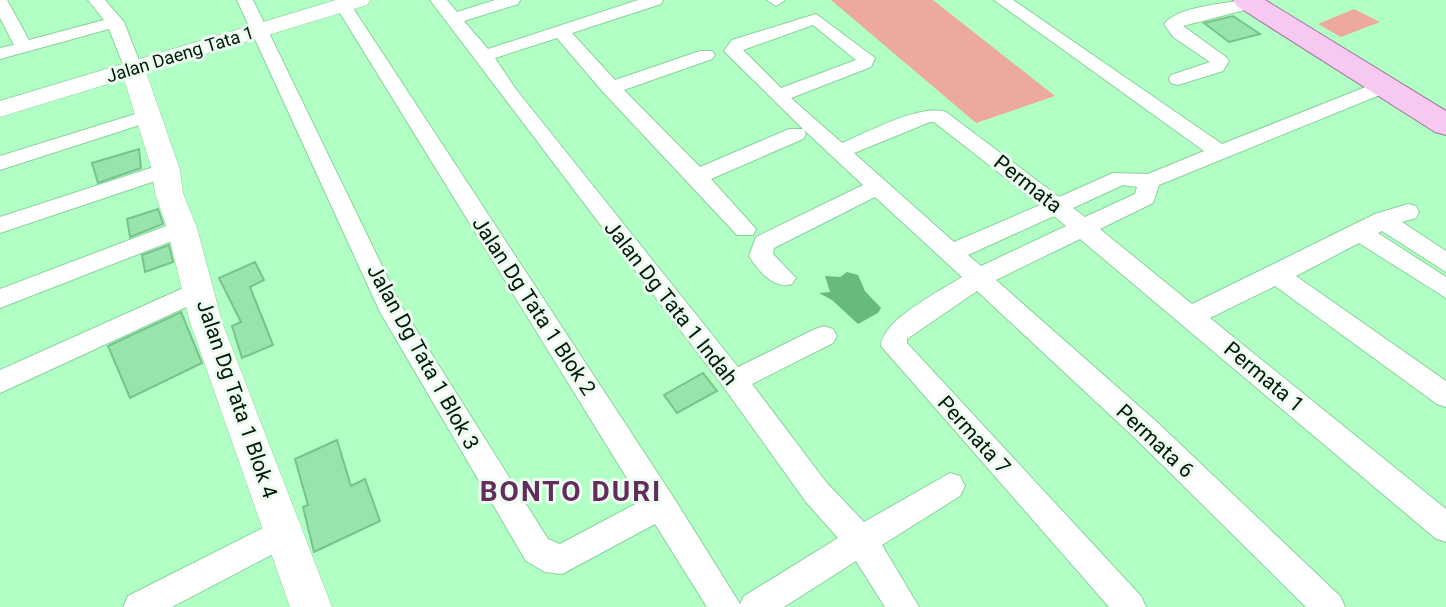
<svg xmlns="http://www.w3.org/2000/svg" width="1446" height="607" viewBox="0 0 1446 607" font-family="Roboto,sans-serif">
<style>
.green{fill:#eca99c}
.water{fill:#66ba7e}
.building{fill:#98e4ac;stroke:#78c38c;stroke-width:2}
.lines{fill:none;stroke-linecap:round;stroke-linejoin:round}
.minor-casing{stroke:#87d29b;stroke-width:2}
.tertiary-casing{stroke:#87d29b;stroke-width:1}
.primary-casing{stroke:#9d7498;stroke-width:2}
.minor{fill:#fff;fill-rule:evenodd}
.tertiary{fill:#fff;fill-rule:evenodd}
.primary{fill:#f7c8f0;fill-rule:evenodd}
.labels{text-anchor:middle;dominant-baseline:central;stroke-width:6;stroke-linejoin:round;paint-order:stroke}
.far-street-label{font-size:18px;fill:#001b07;stroke:#edfbf0}
.street-label{font-size:21px;fill:#001b07;stroke:#edfbf0}
.district-label{font-size:28px;font-weight:bold;letter-spacing:2px;fill:#622d5c;stroke:#edfbf0}
</style>
<rect width="100%" height="100%" fill="#b2ffc5"/>
<!-- green -->
<g class="green">
<path d="M831 0H933L1055 96 976 123Z"/>
<path d="M1354 9 1380 22 1341 37 1318 24Z"/>
</g>
<!-- water -->
<path class="water" d="M847 272 858 275 865 291 881 308 878 313 858 324 832 300 819 293 830 292 825 276 840 277Z"/>
<!-- building -->
<g class="building">
<path d="M1233 16 1260 34 1229 42 1204 23Z"/>
<path d="M139 149 141 168 98 183 92 163Z"/>
<path d="M158 209 163 224 130 237 127 219Z"/>
<path d="M169 245 173 262 145 272 142 255Z"/>
<path d="M255 262 264 280 250 287 273 345 242 358 232 326 241 322 219 278Z"/>
<path d="M181 312 202 363 130 398 108 346Z"/>
<path d="M703 373 717 391 677 413 664 395Z"/>
<path d="M337 440 351 486 365 479 380 521 314 552 303 507 308 505 295 459Z"/>
</g>
<g class="lines">
<!-- minor casing -->
<g class="minor-casing">
<g id="minor">
<path d="M0 0H7L29 40 104 20 88 0H105L124 22 142 68 140 72H126L109 29 0 59V48L14 45 0 18Z"/>
<path d="M237 0H253L402 307 548 539 560 544 641 501 335 5 337 1H349L351 5 672 495 740 604 744 596 838 538 806 502 725 389 430 0H447L457 12 495 0H520L518 4 464 21 488 49 638 0H663L661 4 572 33 615 80 700 51H712L715 55 712 59 624 90 700 167 789 129H803L724 51 732 40 816 14 875 58 871 67 791 98 842 143C869 132 918 104 946 112L1059 197 1113 173 1148 174 1204 151 994 0H1013L1222 144 1378 82H1392L1395 86 1392 90 1159 185 1153 203 1100 229 1192 304 1375 214 1408 204 1416 206 1419 212 1416 218 1402 222 1446 251V272L1382 231 1378 233 1446 277V298L1359 243 1296 276 1446 381V407L1437 404 1275 286 1210 318 1446 509V542L1435 538 1080 239 996 280 1157 422 1340 596 1345 607H1306L1137 440 977 291 907 339V343L1141 596 1146 607H1109L881 346C882 320 940 291 962 277L875 197 774 248 773 254 796 278 792 284C775 290 758 271 749 256L756 237 863 185 804 130 806 134 803 139 711 179 756 229 753 235H737L603 92 557 38 495 58 515 88 738 367 815 329 824 326 833 329 837 336 833 343 752 384 826 482 864 522 950 473 960 476 965 486 960 496 882 545 919 607H885L856 561 784 607H707L655 524 562 574 545 572 526 561 380 312ZM813 25 856 60 781 88 743 50ZM930 122H934L1040 205 954 242 854 153ZM1123 185 1137 187 1135 194 1085 217 1073 208ZM1054 216 1066 226 981 266 968 255Z"/>
<path d="M767 0H784V1L776 6Z"/>
<path d="M1241 0H1256L1258 3 1256 7 1183 26 1226 57 1229 61 1223 71 1178 85 1171 83 1169 79 1171 75 1210 62 1173 37 1164 24C1179 6 1219 5 1241 0Z"/>
<path d="M148 110 158 116 155 120 0 170V156Z"/>
<path d="M166 163 173 165 177 170 173 175 0 233V217Z"/>
<path d="M182 220 190 222 193 228 190 234 0 308V289Z"/>
<path d="M199 281 208 283 211 290 208 297 0 393V370Z"/>
<path d="M283 518 294 523 298 533 294 543 172 607H123L128 596Z"/>
</g>
</g>
<!-- tertiary casing -->
<g class="tertiary-casing">
<path id="tertiary" d="M336 0H370L367 5 146 72 180 170 183 193 197 228 222 322 332 607H290L190 322 167 228 155 193 152 170 124 79 0 117V101Z"/>
</g>
<!-- primary casing -->
<g class="primary-casing">
<path id="primary" d="M1233 0H1265L1446 111V135L1435 132 1237 6Z"/>
</g>
<!-- minor -->
<use href="#minor" class="minor"/>
<!-- tertiary -->
<use href="#tertiary" class="tertiary"/>
<!-- primary -->
<use href="#primary" class="primary"/>
</g>
<g class="labels">
<!-- far-street labels -->
<g class="far-street-label">
<text transform="translate(180 54) rotate(-17)">Jalan Daeng Tata 1</text>
</g>
<!-- street labels -->
<g class="street-label">
<text transform="translate(1028 184) rotate(38)">Permata</text>
<text transform="translate(671 303) rotate(52)">Jalan Dg Tata 1 Indah</text>
<text transform="translate(534 306) rotate(57)">Jalan Dg Tata 1 Blok 2</text>
<text transform="translate(423 357) rotate(61)">Jalan Dg Tata 1 Blok 3</text>
<text transform="translate(1264 377) rotate(40)">Permata 1</text>
<text transform="translate(237 399) rotate(71)">Jalan Dg Tata 1 Blok 4</text>
<text transform="translate(974 435) rotate(48)">Permata 7</text>
<text transform="translate(1155 441) rotate(43)">Permata 6</text>
</g>
<!-- district labels -->
<g class="district-label">
<text x="571" y="491">BONTO DURI</text>
</g>
</g>
</svg>
